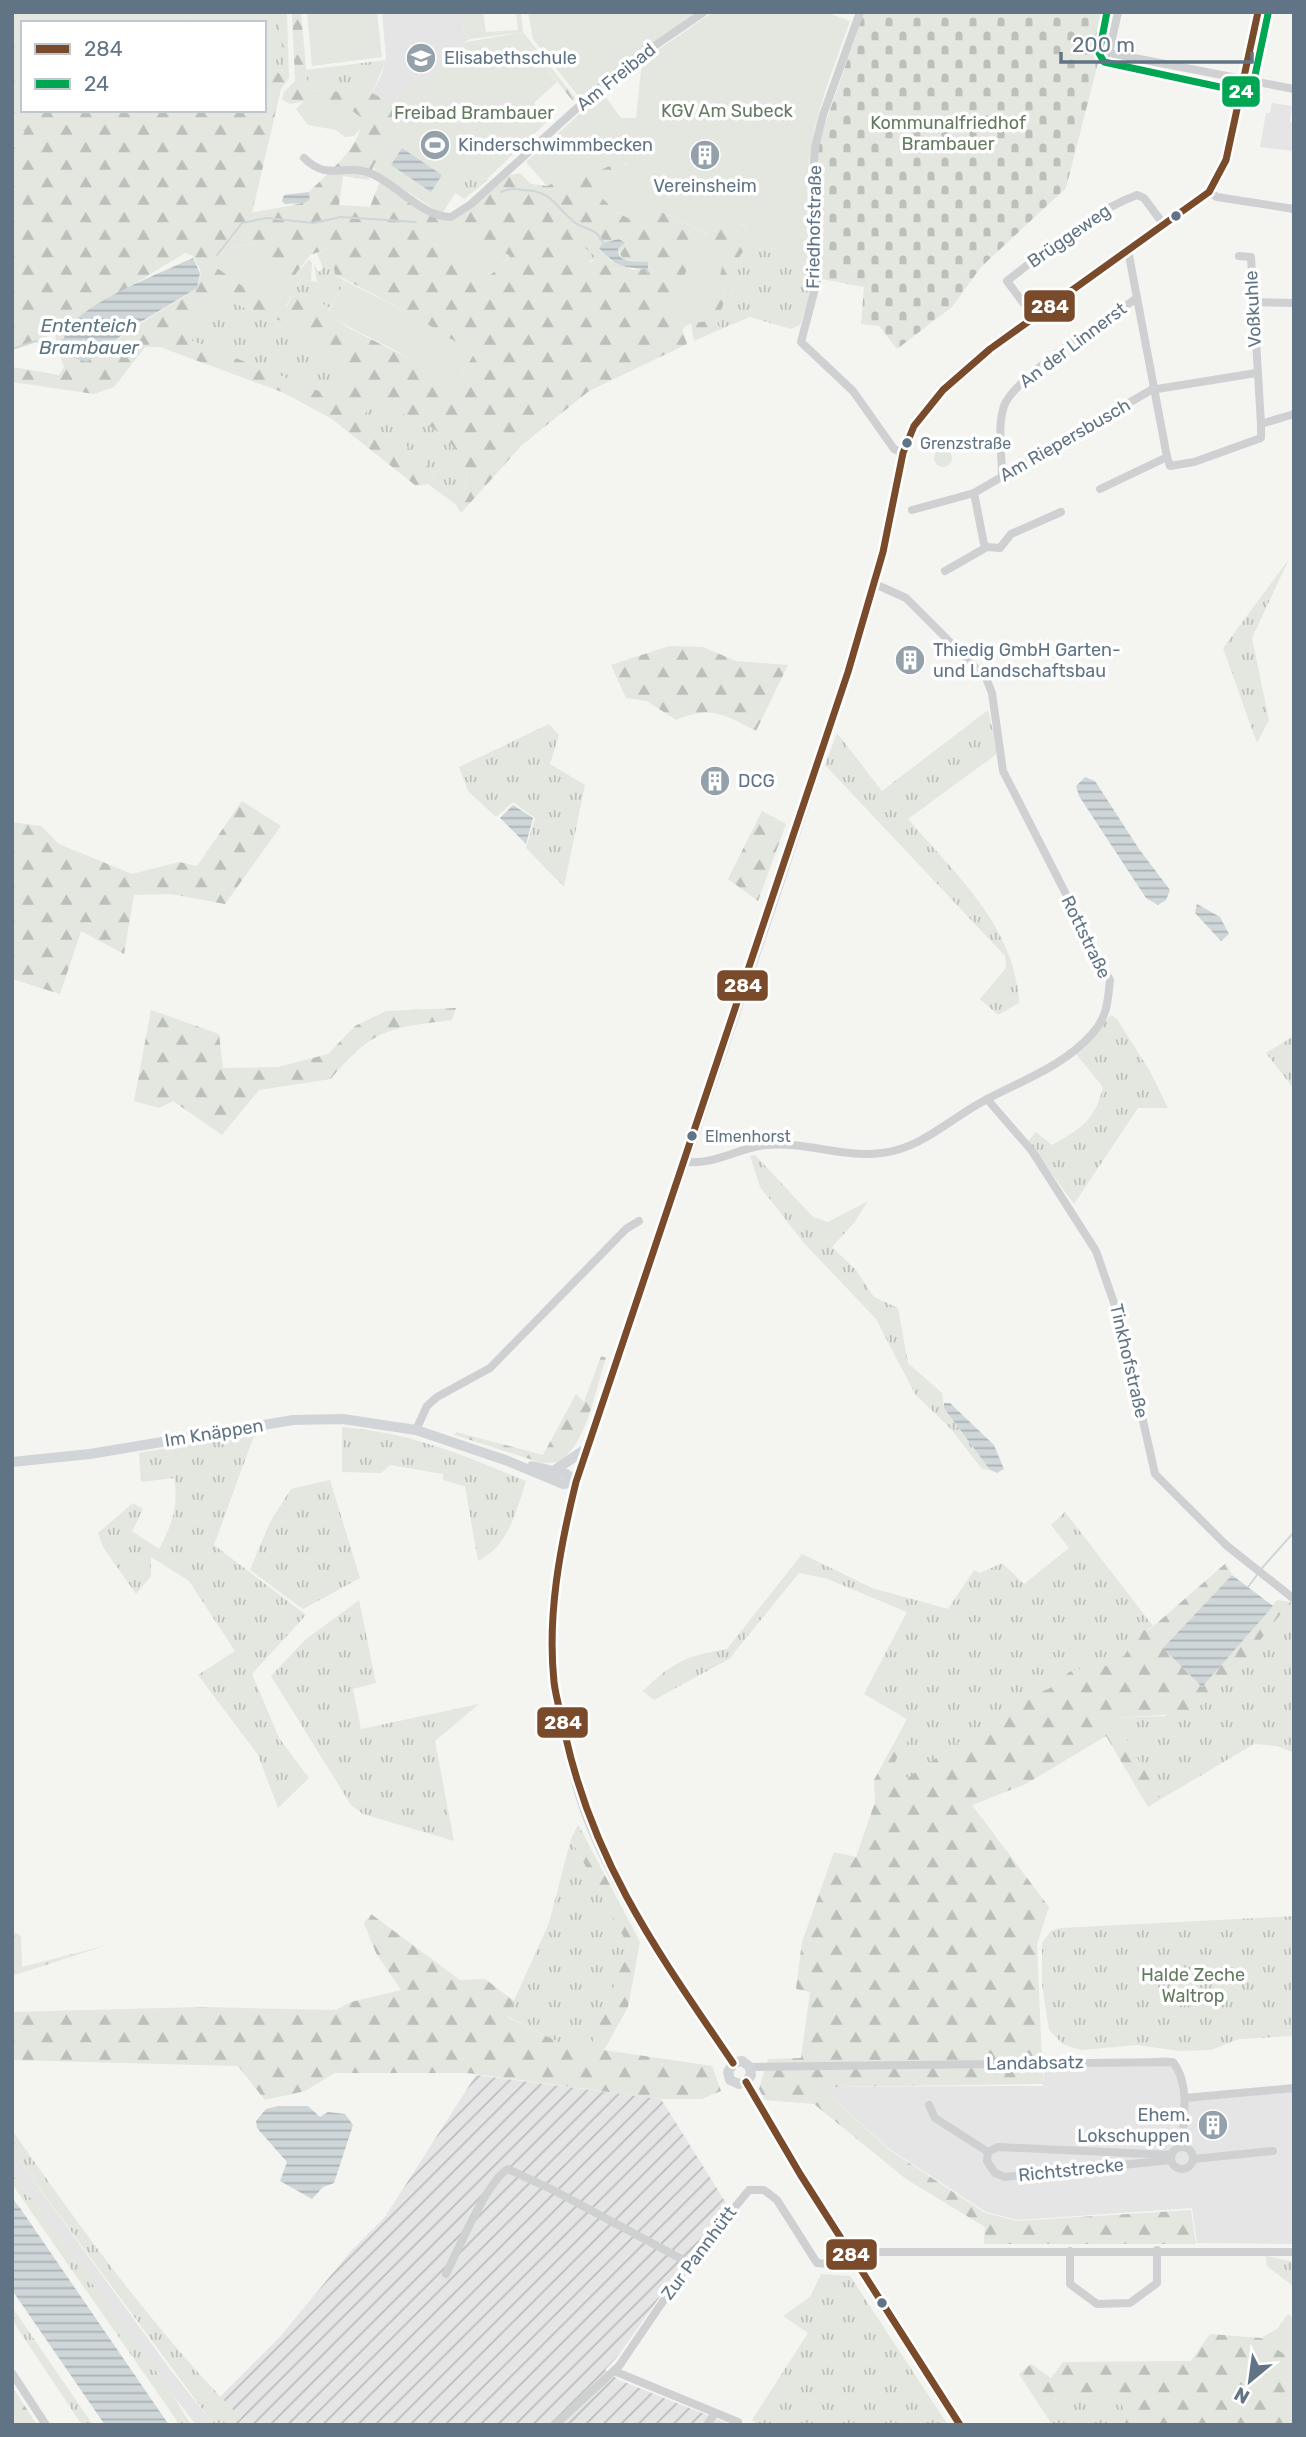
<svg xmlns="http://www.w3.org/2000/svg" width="1306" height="2437" viewBox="0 0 1306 2437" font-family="Rubik,sans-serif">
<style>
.built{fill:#e4e5e4}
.industrial{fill:url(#industrial-furrows)}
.grass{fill:url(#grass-tufts)}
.forest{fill:url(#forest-firs);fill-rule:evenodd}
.cemetery{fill:url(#cemetery-stones)}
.green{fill:#e3e7df}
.water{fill:url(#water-rules)}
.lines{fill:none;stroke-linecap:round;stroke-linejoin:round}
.stream{stroke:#ced6d8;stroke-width:2}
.street{stroke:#cfd0d1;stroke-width:8}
.secondary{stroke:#d2d5d8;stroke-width:10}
.bus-1-casing{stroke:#fff;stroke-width:12}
.bus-2-casing{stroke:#fff;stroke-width:12}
.bus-1{stroke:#7a4b2a;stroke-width:7}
.bus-2{stroke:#00a651;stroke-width:7}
.bus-dot{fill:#617485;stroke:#fff;stroke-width:2.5}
.labels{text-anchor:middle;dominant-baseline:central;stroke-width:7;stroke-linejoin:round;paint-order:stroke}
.bus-label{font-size:16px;fill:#617485;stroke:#fff;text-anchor:start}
.poi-label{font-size:18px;fill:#617485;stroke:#fff;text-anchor:start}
.street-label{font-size:18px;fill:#617485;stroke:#fff}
.park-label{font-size:18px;fill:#657b60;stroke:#fff}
.water-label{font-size:19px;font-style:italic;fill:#5c7782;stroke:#fff}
.line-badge{stroke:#fff;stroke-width:2.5}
.badge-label{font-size:19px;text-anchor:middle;font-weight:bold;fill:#fff}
</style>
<defs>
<pattern id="industrial-furrows" width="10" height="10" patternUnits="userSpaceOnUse" patternTransform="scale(1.75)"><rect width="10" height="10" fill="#e4e5e4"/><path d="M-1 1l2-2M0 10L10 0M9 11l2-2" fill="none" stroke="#bcbebe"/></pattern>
<pattern id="grass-tufts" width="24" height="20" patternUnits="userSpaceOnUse" patternTransform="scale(1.75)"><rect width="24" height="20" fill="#e3e7df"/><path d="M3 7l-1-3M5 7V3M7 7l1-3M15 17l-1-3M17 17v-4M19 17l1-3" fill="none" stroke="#bbc0ba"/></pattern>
<pattern id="forest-firs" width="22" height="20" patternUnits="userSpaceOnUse" patternTransform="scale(1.75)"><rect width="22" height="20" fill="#e3e7df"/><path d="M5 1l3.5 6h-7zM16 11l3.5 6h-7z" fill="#bbc0ba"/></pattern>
<pattern id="cemetery-stones" width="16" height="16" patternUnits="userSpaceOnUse" patternTransform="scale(1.75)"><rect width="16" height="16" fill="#e3e7df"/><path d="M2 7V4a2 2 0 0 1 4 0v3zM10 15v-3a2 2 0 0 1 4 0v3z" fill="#bbc0ba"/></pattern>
<pattern id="water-rules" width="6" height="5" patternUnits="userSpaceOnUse" patternTransform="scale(1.75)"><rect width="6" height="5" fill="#ced6d8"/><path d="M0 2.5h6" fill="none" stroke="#abb2b5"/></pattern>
</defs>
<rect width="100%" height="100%" fill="#f4f4f1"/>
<!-- built -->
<g class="built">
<path d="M382 12H462L464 33 470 39 462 43 468 50 390 102 372 93 382 74 386 57Z"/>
<path d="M1272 103 1292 106 1290 122 1294 123V151L1260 147 1266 113H1270Z"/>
<path d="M1168 2057 1183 2071 1187 2095 1294 2086V2244L1197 2243 1192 2208 1018 2220 986 2212 888 2148 821 2087 1043 2086 1044 2065Z"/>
<path d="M12 2151 172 2372 214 2425H196L171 2392 12 2173Z"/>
</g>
<!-- industrial -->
<path class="industrial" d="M476 2075 661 2099 726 2203 618 2356 605 2370 619 2380 732 2425H232L241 2418 220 2397 278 2339 351 2251 385 2217Z"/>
<!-- grass -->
<g class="grass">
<path d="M189 12H279L285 72 281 74 264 65V23H192L186 15Z"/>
<path d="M462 12H483L486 32 518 30 516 12H521L523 32 470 39 464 33Z"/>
<path d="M695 12H700L582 100 579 97 636 50Z"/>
<path d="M386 60 372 93 308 90 306 70Z"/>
<path d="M23 83V110H34L16 151 12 150V86Z"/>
<path d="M470 169 488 180 464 199 455 193Z"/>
<path d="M748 245 813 267 814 285 800 325 791 329 750 317 721 329 717 324 737 260Z"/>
<path d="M330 248 335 274 345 281 330 308 304 294H292L298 282 292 279 309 259 312 263 311 281 317 282 314 265 319 272 323 268 317 253Z"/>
<path d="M585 248 599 259 563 265Z"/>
<path d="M222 293C247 315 270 314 297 328 320 340 332 358 350 375L334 397 185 338 183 325 206 307 204 301Z"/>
<path d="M370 402C378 407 387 407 396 411 424 420 452 436 464 464 470 479 466 491 455 504L428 484 435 477C423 450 386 436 362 421Z"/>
<path d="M1289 559 1252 638 1269 720 1257 743 1223 648Z"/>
<path d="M988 710 998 753 908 819C955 874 1016 927 1019 1003L998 1015 980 999 1006 968 1005 956 825 765 837 733 882 791Z"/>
<path d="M549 724 559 735 550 764 585 785 564 887 526 848 535 818 513 802 496 817 468 791 459 767Z"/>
<path d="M1111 1015 1117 1019 1151 1073 1168 1108H1138L1074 1204 1028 1141 1036 1132 1052 1145C1081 1129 1095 1120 1103 1087L1076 1054Z"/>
<path d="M1294 1036V1089L1266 1053Z"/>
<path d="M755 1155 813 1217 828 1222 868 1201 854 1223 832 1247 856 1270 874 1297 898 1308 908 1363 942 1393 944 1408 990 1470 982 1469 951 1429 915 1394 876 1319 804 1243 760 1187 750 1156Z"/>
<path d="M342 1427C413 1433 462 1455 526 1481 516 1511 509 1546 478 1561L465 1486 443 1480V1474L390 1465 381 1473 342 1472Z"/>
<path d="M255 1433 214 1545 306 1615 252 1674 279 1738 309 1778 278 1808 258 1755 198 1675 235 1651 189 1581 151 1557V1576L136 1594 103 1547 98 1533 133 1503 143 1509 132 1531 159 1549C172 1525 179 1505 174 1478L141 1482 139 1453Z"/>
<path d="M330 1480 360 1578 303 1609 250 1570 270 1522 291 1489Z"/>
<path d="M1065 1512 1153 1626 1147 1631 1141 1629 1124 1656 1107 1666H1089L1069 1672 1050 1688 1015 1704 907 1778 890 1769 917 1725 864 1694 907 1612 825 1578 799 1573 729 1659 654 1700 643 1691C671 1663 688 1655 727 1649L802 1554 872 1588 948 1609 974 1570 980 1573 1002 1563 1024 1584 1069 1548 1051 1525Z"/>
<path d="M359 1600 376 1683 353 1689 361 1729 479 1704 435 1741 454 1841 363 1814 351 1805 271 1676 305 1640Z"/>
<path d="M1290 1602 1294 1604V1753L1277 1746 1254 1744 1161 1799 1114 1718 1165 1716 1244 1661Z"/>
<path d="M571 1839 629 1947 587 2057 507 2016 549 1923Z"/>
<path d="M1294 1916V2036L1239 2039 1211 2050 1180 2051 1138 2045 1082 2050 1064 2045 1049 2030 1042 1984V1943L1051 1931 1060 1928Z"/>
<path d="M12 2130C83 2231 154 2330 241 2418L232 2425H214L12 2151Z"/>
<path d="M12 2173 171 2392 191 2425H180L12 2184Z"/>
<path d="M1266 2256 1294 2262V2287L1267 2266Z"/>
<path d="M821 2274 850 2276 948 2425H758L752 2420 808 2333 783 2316 810 2297Z"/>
<path d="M12 2307 93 2425H82L12 2320Z"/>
<path d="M1288 2314 1294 2318V2361L1261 2338 1277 2329Z"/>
<path d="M1056 2396H1117L1128 2416 1124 2425H1052L1047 2417Z"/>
</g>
<!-- forest -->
<g class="forest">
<path d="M12 12H189L186 15 192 23H23V83L12 86Z"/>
<path d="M279 12H287L289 78 281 89 252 213C267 209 300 206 310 199L309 192C328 173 362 146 362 118L304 101 291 104 282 100 284 92 295 81 292 12H301L308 90 372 93 390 102 400 123 373 167 369 180 343 176 339 205 370 207 380 181 439 218 452 221 505 176 520 173 531 184 547 186 563 177 582 178 618 162 628 165 627 172 616 178 615 211 647 228 656 209 708 235 721 215 726 217 725 221 746 226 744 234 748 245 737 260 717 324 721 329 694 341 691 323 725 253 701 243 673 298 687 344 589 391 522 445 461 513 455 504C466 491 470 479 464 464 452 436 424 420 396 411 387 407 378 407 370 402L362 421C387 436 422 450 435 477L428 484 416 486 332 419 282 392 160 347H145L114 387 94 394 12 382V367L59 375 64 367 57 348 61 347 57 346 55 334 12 349V150L16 151 34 110H264V65L281 74 284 71ZM269 241 257 260 292 279 310 255 330 248 335 274 409 313 474 354 453 388 410 359 347 327 328 313 330 308 304 294H292L287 306 241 285 216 267 224 249ZM612 241 624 260 648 262 645 269 633 270 609 260 603 243ZM435 244 510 257 480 284 450 254ZM585 248 598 259 590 262 587 258 564 265ZM185 253 193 256 201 272 197 288C165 310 132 325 103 352L65 334 75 320ZM222 293C247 315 270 314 297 328 319 340 332 358 350 375L334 397 185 338 183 325 207 307 204 301Z"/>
<path d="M523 32 576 99 573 101 518 33Z"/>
<path d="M669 646 703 647 736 661 788 665 756 731C723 715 713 705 676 720L647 701 626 698 611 665Z"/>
<path d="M242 801 281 826 225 904 171 894 134 895 124 954 81 931 60 994 12 979V822L41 826 59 844 132 874 179 862 197 866Z"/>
<path d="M762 811 786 824 758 901 728 879Z"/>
<path d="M456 1008 452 1020C389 1028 373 1028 331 1079L259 1090 222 1135 173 1101 159 1108 134 1101 151 1010 219 1034 223 1068 278 1067 328 1054 355 1026 386 1011Z"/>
<path d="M601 1356 606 1358C595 1389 588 1442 559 1462L542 1463 455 1435 456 1432 543 1455 576 1394 584 1402Z"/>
<path d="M1226 1563 1232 1575 1163 1648 1202 1687 1277 1600 1290 1602 1244 1661 1193 1713 1114 1718 1161 1799 1148 1807 1106 1736 1026 1784 972 1805 1049 1907 1037 1944 1043 2084 821 2087 888 2149 985 2213 1017 2221 1191 2210 1196 2244H984L985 2227 906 2179 814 2104 765 2100 759 2089 768 2059 801 2058 810 1992 796 1989 802 1942 834 1852 856 1857 875 1802 874 1780 907 1719 918 1725 890 1769 907 1778 1015 1704 1050 1688 1069 1672 1089 1666H1107L1124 1656 1141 1629 1148 1631Z"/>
<path d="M578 1824 640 1942 628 2007 604 2050 712 2066 721 2091 702 2099H661L467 2073H335L305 2091 265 2100 238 2066 12 2060V2012L201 2007 336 2010 351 2002 401 1990 376 1953 364 1923 371 1914 460 1980 485 1979 514 2001 507 2017 587 2056 629 1947 571 1839Z"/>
<path d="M12 1931 21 1936 22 1967 107 1945 12 1976Z"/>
<path d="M1210 2334 1261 2338 1294 2361V2425H1124L1128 2416 1117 2396H1056L1047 2417 1019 2374 1031 2364 1051 2378 1063 2362 1191 2361Z"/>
<path d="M13 2388 37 2425H12Z"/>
</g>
<!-- cemetery -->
<path class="cemetery" d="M864 12H1111L1066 188 981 267 952 307 897 349 879 326 861 324 864 287 822 279 820 270 816 183 819 142Z"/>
<!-- green -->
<g class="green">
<path d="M307 12H377L382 57 312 66Z"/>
<path d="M528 12H695L636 50 579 97 533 39Z"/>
<path d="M713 12H826L850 21C832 72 811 122 808 176 806 206 811 238 813 267L748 245 744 234 746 226 740 224 737 227 725 222 726 217 722 215 709 235 656 209 647 228 615 211 594 190 598 182 627 172V164C612 161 600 172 585 177 569 182 565 176 547 186L526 162 603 93 621 118H636L642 61Z"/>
<path d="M518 33 557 82 534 103 549 120 487 179 470 169 442 214 377 172 373 167 400 123 390 102 468 50 461 43Z"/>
<path d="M304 101 351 110 362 118V126L354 136 345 137 336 130 308 125 296 109Z"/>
<path d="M456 224 510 256 480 285 450 254 435 244 436 235 446 226Z"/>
<path d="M270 241 257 260 298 282 286 306 241 285 216 267 224 249Z"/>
<path d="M701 242 725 252 711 321 691 323 682 329 673 298Z"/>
<path d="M345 281 409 313 474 353 453 388C434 381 424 367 408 358 382 341 352 332 328 313Z"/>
<circle cx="943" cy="458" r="9"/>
<path d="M1286 2326 1294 2332V2357L1274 2343Z"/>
</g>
<!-- water -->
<g class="water">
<path d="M402 148 442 175 431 192 391 165Z"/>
<path d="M309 192 310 199 305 203 285 204 282 201 284 195Z"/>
<path d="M619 239 625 243 618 249C618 265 637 260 648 262V274L645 269C621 267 617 267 599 248L603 243Z"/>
<path d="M193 258 200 273 197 288 134 326 87 362 71 357C66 349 62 341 66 332 81 303 163 272 193 258Z"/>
<path d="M1085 777 1095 781 1139 849 1170 890 1166 900 1158 905 1146 898 1079 796 1076 786Z"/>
<path d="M513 805 533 818 526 844 500 818Z"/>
<path d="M1197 904 1220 917 1229 934 1221 941 1195 913Z"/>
<path d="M944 1403H950L994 1445 1004 1469 997 1473 990 1470 944 1408Z"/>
<path d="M1232 1575 1273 1606 1202 1687 1163 1648Z"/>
<path d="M278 2106H308L320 2117 328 2112 345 2114 353 2125 334 2183 323 2187 312 2199 280 2181 287 2162 257 2128 256 2121 266 2109Z"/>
<path d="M12 2198 20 2208 169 2425H105L12 2290Z"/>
</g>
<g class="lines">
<!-- stream -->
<g class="stream">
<path d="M501 192C509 188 515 189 523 190 552 191 553 204 573 221 583 230 597 227 603 243"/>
<path d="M217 255 242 223 267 218 313 223 341 217 416 222"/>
<path d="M12 349 36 341 53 346"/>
<path d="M1262 1568 1294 1532"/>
<path d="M1248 1587 1257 1575"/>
</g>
<!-- street -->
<g class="street">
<path d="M860 12 823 115 815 147 813 177 817 281 801 342 853 391 894 449 903 453"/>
<path d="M1118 12 1109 53 1294 89"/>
<path d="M304 158C328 182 345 163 370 173 397 184 422 217 451 217L471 204 618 71 704 12"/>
<path d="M1209 192 1217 197 1294 209"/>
<path d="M1239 256 1251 257 1261 424"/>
<path d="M1252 302 1294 303"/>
<path d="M1033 316 1007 281C1047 250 1089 213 1137 195L1144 198 1164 225"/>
<path d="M1167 457 1170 466 1194 462 1261 438V424L1294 414"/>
<path d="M1002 476C1002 454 997 427 1004 406 1015 376 1108 319 1137 298"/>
<path d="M1100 489 1167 457 1128 250"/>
<path d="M974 493 984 544 987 547 1000 548 1011 534 1061 512"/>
<path d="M912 510 974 493 1151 390 1256 373"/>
<path d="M945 571 987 547"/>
<path d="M987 1099 1032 1151 1096 1251 1121 1323 1155 1474 1226 1545 1294 1599"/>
<path d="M683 1161C712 1167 737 1148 765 1145 805 1141 843 1158 882 1153 919 1149 948 1121 980 1103 1019 1081 1062 1068 1092 1034 1107 1018 1108 1001 1110 980L1003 771 992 693 986 678 906 598 875 584"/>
<path d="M416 1430 427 1406 437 1397 490 1368 626 1229 639 1221"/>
<path d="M750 2067 1173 2062C1191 2086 1183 2119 1182 2147"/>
<path d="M1185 2098 1294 2088"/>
<path d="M929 2105 935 2118 988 2152"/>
<circle cx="1182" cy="2158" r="11"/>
<path d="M1193 2159 1273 2151"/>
<path d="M1171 2160 1005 2177 995 2173 987 2161 988 2152 998 2147 1171 2155"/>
<path d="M1070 2251V2284L1097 2304 1130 2303 1157 2283V2250"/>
<path d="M446 2274C458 2250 487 2181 508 2169L555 2191 689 2263"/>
<path d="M614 2371 738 2422"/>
<path d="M12 2373 46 2425"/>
<path d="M555 2425 619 2366 689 2263 749 2190H764L777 2200 817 2263 837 2265 870 2252H1294"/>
<path d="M707 2425 715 2413"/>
</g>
<!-- secondary -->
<g class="secondary">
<path d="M12 1462 90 1454 293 1420 343 1419 416 1430 508 1461 563 1484 576 1482"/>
<path d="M532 1466 566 1474 576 1482"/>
<path d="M555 1470 583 1451"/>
<path d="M733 2063C682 1987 622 1905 589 1821 577 1791 571 1760 564 1728 561 1713 556 1697 554 1682 548 1614 559 1547 576 1482L775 896 848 672 883 552 903 453 914 426 943 390 990 349 1209 192 1226 160 1258 12"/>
<path d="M733 2063 742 2061 750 2067 751 2075 746 2082"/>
<path d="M733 2063 728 2072 730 2080 739 2084 746 2082"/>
<path d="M746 2082 800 2174 960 2425"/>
</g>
<!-- bus-1 casing -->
<g class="bus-1-casing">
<g id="bus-1">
<path d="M733 2063C659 1954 594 1865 565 1734 562 1717 556 1699 554 1682 547 1615 560 1547 576 1482L848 672 883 552 903 453 914 426 943 390 990 349 1209 192 1226 160 1258 12"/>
<path d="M746 2082 800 2174 960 2425"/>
</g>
</g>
<!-- bus-2 casing -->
<g class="bus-2-casing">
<path id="bus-2" d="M1107 12 1099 53 1104 62 1243 92 1253 85 1268 14"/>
</g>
<!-- bus-1 -->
<use href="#bus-1" class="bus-1"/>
<!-- bus-2 -->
<use href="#bus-2" class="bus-2"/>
</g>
<!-- icons -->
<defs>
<g id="school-disc" transform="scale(1.575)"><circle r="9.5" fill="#94a1ab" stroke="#fff"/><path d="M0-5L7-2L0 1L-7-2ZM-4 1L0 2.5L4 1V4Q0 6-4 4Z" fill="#fff"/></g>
<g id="stadium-disc" transform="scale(1.575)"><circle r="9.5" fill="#94a1ab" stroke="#fff"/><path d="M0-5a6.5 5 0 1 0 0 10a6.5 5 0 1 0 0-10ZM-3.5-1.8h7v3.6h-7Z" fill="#fff"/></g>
<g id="building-disc" transform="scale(1.575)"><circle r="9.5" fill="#94a1ab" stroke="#fff"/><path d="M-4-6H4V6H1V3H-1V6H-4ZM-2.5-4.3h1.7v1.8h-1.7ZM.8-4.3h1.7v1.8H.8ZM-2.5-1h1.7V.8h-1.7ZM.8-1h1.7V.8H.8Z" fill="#fff"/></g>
</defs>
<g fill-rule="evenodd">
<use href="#school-disc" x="421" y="58"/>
<use href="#stadium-disc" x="435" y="145"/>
<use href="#building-disc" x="705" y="155"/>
<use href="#building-disc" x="910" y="660"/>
<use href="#building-disc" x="715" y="781"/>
<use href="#building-disc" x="1213" y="2125"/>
</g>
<!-- markers -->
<g class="bus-dot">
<circle cx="1176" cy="216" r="6"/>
<circle cx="907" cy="443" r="6"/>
<circle cx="692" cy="1136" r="6"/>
<circle cx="882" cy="2303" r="6"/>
</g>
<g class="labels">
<!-- bus labels -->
<g class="bus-label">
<text x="920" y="443">Grenzstraße</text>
<text x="705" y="1136">Elmenhorst</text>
</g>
<!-- poi labels -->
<g class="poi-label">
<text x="444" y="58">Elisabethschule</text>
<text x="458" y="145">Kinderschwimmbecken</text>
<text x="705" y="186" text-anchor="middle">Vereinsheim</text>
<text x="933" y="650">Thiedig GmbH Garten-<tspan x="933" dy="21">und Landschaftsbau</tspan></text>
<text x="738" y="781">DCG</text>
<text x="1190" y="2115" text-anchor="end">Ehem.<tspan x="1190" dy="21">Lokschuppen</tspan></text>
</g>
<!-- street labels -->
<g class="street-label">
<text transform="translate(616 77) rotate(-39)">Am Freibad</text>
<text transform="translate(814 227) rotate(-89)">Friedhofstraße</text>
<text transform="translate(1069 236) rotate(-35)">Brüggeweg</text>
<text transform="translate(1253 309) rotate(-93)">Voßkuhle</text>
<text transform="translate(1073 345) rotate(-37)">An der Linnerst</text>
<text transform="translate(1065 440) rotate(-30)">Am Riepersbusch</text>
<text transform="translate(1086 937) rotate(64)">Rottstraße</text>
<text transform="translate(1129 1361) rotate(77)">Tinkhofstraße</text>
<text transform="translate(214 1433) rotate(-9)">Im Knäppen</text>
<text transform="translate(1035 2063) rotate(-1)">Landabsatz</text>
<text transform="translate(1071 2170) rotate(-6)">Richtstrecke</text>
<text transform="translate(699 2253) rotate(-53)">Zur Pannhütt</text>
</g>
<!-- park labels -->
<g class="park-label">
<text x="727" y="111">KGV Am Subeck</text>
<text x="474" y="113">Freibad Brambauer</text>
<text x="948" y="123">Kommunalfriedhof<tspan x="948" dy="21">Brambauer</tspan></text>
<text x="1193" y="1975">Halde Zeche<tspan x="1193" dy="21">Waltrop</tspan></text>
</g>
<!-- water labels -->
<g class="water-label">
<text x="89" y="325">Ententeich<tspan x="89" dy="22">Brambauer</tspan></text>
</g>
</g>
<g class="line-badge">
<rect x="1221" y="75" width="40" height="33" rx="7" fill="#00a651"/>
<rect x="1023" y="289" width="53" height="34" rx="7" fill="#7a4b2a"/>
<rect x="716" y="969" width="53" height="33" rx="7" fill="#7a4b2a"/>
<rect x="536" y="1706" width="53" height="33" rx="7" fill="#7a4b2a"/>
<rect x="825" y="2238" width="53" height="33" rx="7" fill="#7a4b2a"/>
</g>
<g class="badge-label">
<text x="1241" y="98">24</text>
<text x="1050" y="313">284</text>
<text x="743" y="992">284</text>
<text x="563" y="1729">284</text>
<text x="851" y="2261">284</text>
</g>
<!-- border -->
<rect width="1306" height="2437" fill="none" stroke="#617485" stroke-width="28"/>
<!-- legend -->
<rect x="21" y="21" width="245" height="91" fill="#ffffff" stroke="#c0c7ce" stroke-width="2"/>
<rect x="35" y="44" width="35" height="10" fill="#7a4b2a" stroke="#c0c7ce" stroke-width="2"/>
<text x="84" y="56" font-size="21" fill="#617485">284</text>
<rect x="35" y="79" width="35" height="10" fill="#00a651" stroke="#c0c7ce" stroke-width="2"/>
<text x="84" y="91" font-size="21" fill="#617485">24</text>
<!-- north arrow -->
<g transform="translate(1250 2381) rotate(209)" stroke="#ffffff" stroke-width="5" paint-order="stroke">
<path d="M0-5L12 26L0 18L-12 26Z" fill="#617485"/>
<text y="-10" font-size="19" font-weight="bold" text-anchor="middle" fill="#617485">N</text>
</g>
<!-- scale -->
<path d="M1061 52v10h191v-10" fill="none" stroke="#617485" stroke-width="3.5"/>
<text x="1072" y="52" font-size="21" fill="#617485" stroke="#ffffff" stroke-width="5" paint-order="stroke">200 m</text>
</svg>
